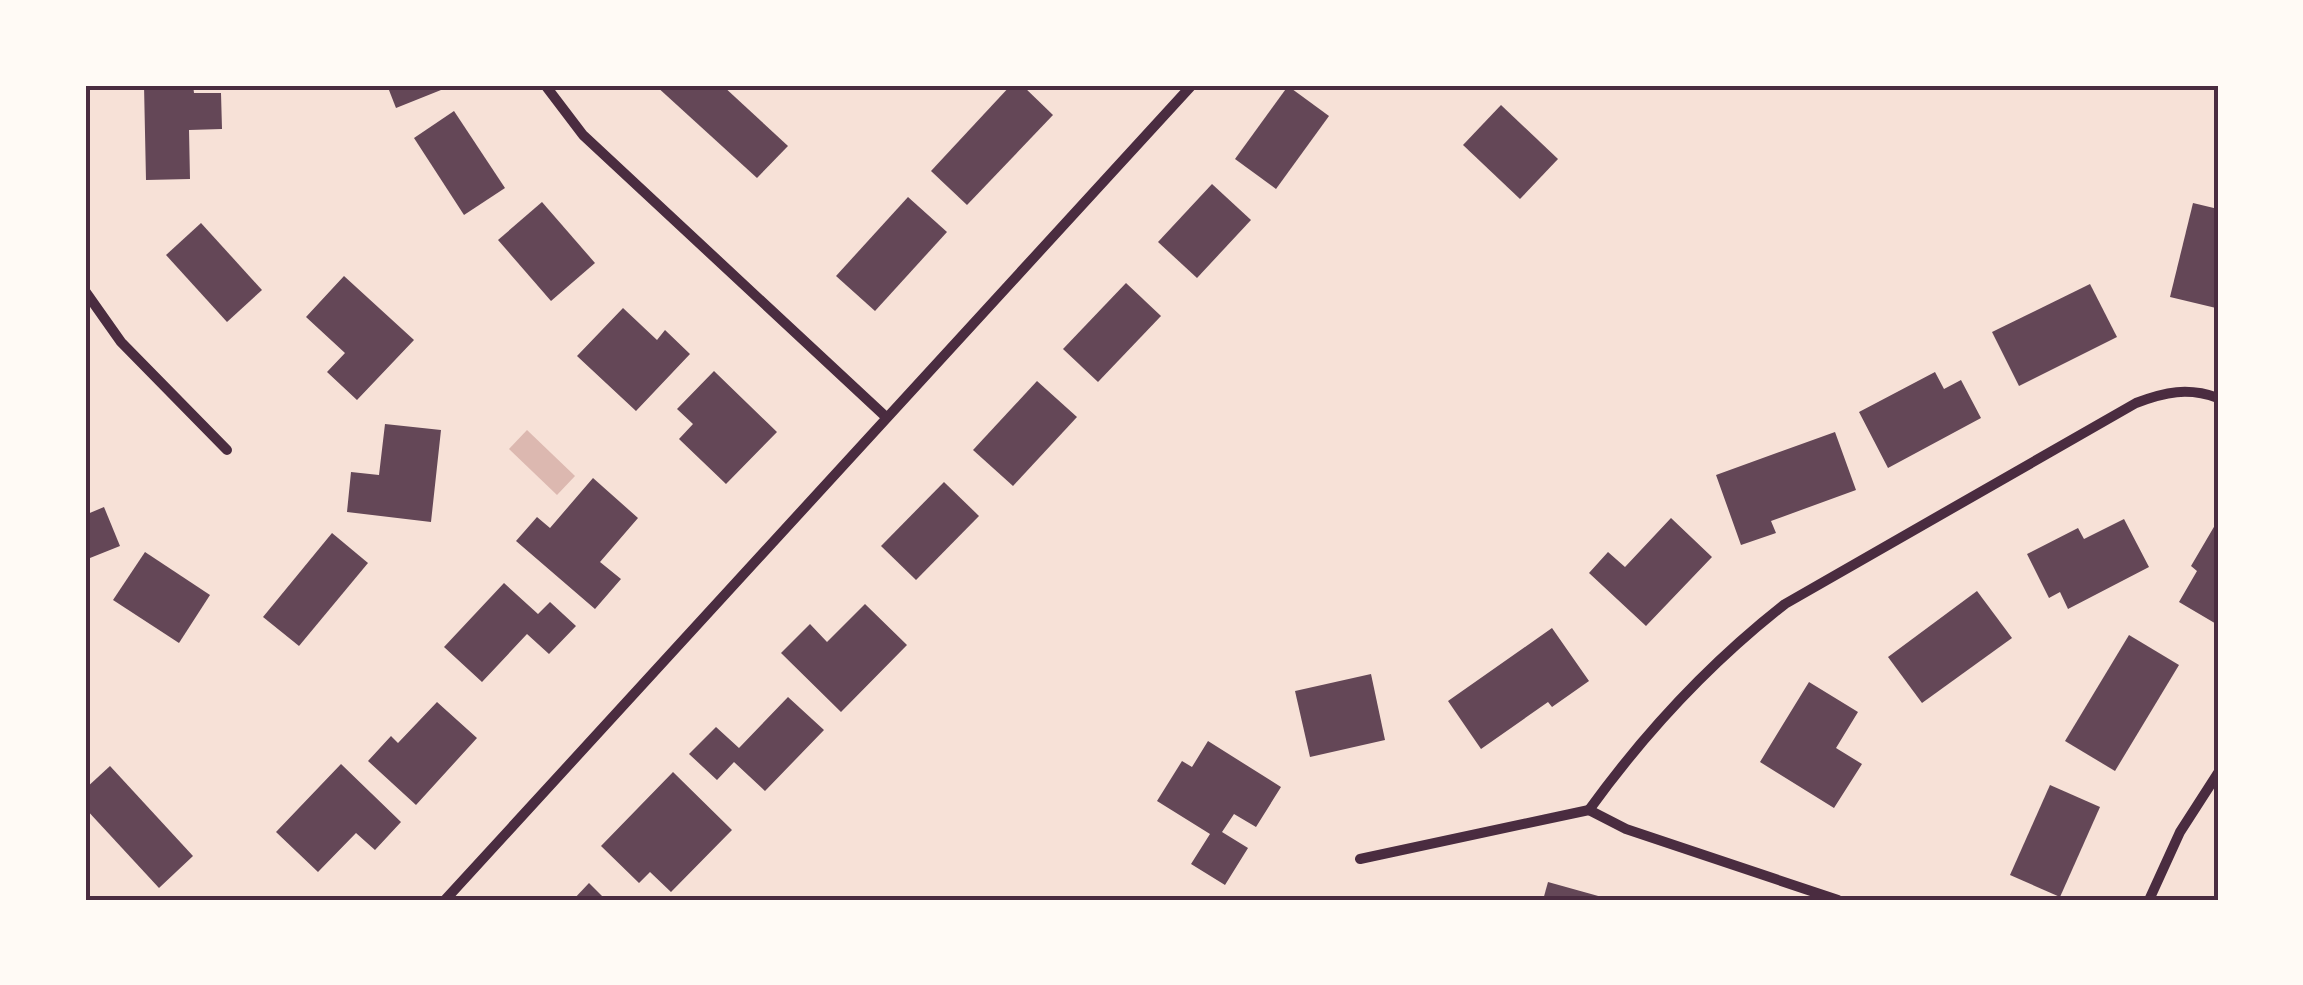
<svg xmlns="http://www.w3.org/2000/svg" width="2303" height="985" viewBox="0 0 2303 985" font-family="'Space Grotesk',sans-serif">
<style>
.water{fill:#dcb8b0}
.building{fill:#644757}
.lines{fill:none;stroke-linecap:round;stroke-linejoin:round}
.minor{stroke:#4a2c40;stroke-width:10}
.neatline{fill:none;stroke:#4a2c40;stroke-width:4}
</style>
<rect width="100%" height="100%" fill="#f7e1d7"/>
<!-- water -->
<path class="water" d="M527 430 575 476 557 495 509 449Z"/>
<!-- building -->
<g class="building">
<path d="M144 85H193L194 93H221L222 129 189 130 190 179 146 180Z"/>
<path d="M387 85H445L446 88 396 108Z"/>
<path d="M655 85H722L788 146 757 178Z"/>
<path d="M1011 85H1022L1053 115 967 205 931 171Z"/>
<path d="M1288 86 1329 116 1276 189 1235 159Z"/>
<path d="M1501 105 1558 159 1520 199 1463 145Z"/>
<path d="M454 111 505 188 464 215 414 138Z"/>
<path d="M1212 184 1251 220 1197 278 1158 242Z"/>
<path d="M908 197 947 232 875 311 836 276Z"/>
<path d="M542 202 595 263 551 301 498 240Z"/>
<path d="M2193 203 2218 209 2216 308 2170 297Z"/>
<path d="M201 223 262 290 227 322 166 255Z"/>
<path d="M344 276 414 340 357 400 327 372 345 353 306 317Z"/>
<path d="M1126 283 1161 316 1098 382 1063 349Z"/>
<path d="M2090 284 2117 337 2019 386 1992 332Z"/>
<path d="M623 308 657 340 665 330 690 354 636 411 577 356Z"/>
<path d="M714 371 777 432 726 484 679 439 693 424 677 409Z"/>
<path d="M1935 372 1944 389 1961 380 1981 418 1888 468 1859 412Z"/>
<path d="M1037 381 1077 417 1013 486 973 450Z"/>
<path d="M385 424 441 430 431 522 347 512 351 472 379 475Z"/>
<path d="M1835 432 1856 490 1771 521 1776 533 1741 545 1716 475Z"/>
<path d="M593 478 638 518 600 562 621 579 595 609 516 541 537 517 550 528Z"/>
<path d="M944 482 979 516 916 580 881 546Z"/>
<path d="M104 507 120 546 85 560V515Z"/>
<path d="M1671 518 1712 557 1646 626 1589 573 1608 552 1625 567Z"/>
<path d="M2124 519 2149 567 2068 609 2060 592 2049 598 2027 554 2078 528 2084 539Z"/>
<path d="M2218 520V625L2179 602 2197 571 2191 566Z"/>
<path d="M332 533 368 563 299 646 263 617Z"/>
<path d="M145 552 210 595 179 643 113 600Z"/>
<path d="M504 583 538 614 550 602 576 626 549 654 527 634 482 682 444 647Z"/>
<path d="M1977 591 2012 638 1922 703 1888 657Z"/>
<path d="M865 604 907 645 841 712 781 653 810 624 827 642Z"/>
<path d="M1552 628 1589 681 1552 707 1548 702 1481 749 1448 701Z"/>
<path d="M2129 635 2179 665 2115 771 2065 741Z"/>
<path d="M1371 674 1385 740 1310 757 1295 691Z"/>
<path d="M1809 682 1858 712 1836 748 1862 764 1834 808 1760 762Z"/>
<path d="M788 697 824 730 765 791 734 762 717 780 689 754 716 727 739 748Z"/>
<path d="M437 702 477 738 416 805 368 761 391 736 398 743Z"/>
<path d="M1208 741 1281 787 1256 827 1234 814 1222 832 1248 848 1225 885 1191 864 1210 834 1157 801 1182 761 1192 767Z"/>
<path d="M341 764 401 822 375 850 356 833 318 872 276 832Z"/>
<path d="M110 766 193 856 159 888 85 808V789Z"/>
<path d="M673 772 732 830 671 892 650 872 639 883 601 846Z"/>
<path d="M2050 785 2100 807 2060 897 2010 875Z"/>
<path d="M1548 882 1609 899 1608 900H1543Z"/>
<path d="M589 883 606 900H573Z"/>
</g>
<g class="lines">
<!-- minor -->
<g class="minor">
<path d="M545 85 583 135 886 417"/>
<path d="M85 291 121 342 227 450"/>
<path d="M1589 810C1644 734 1711 662 1785 604L2136 403C2165 392 2188 387 2218 398"/>
<path d="M1589 810 1626 829 1838 900"/>
<path d="M1360 859 1589 810"/>
<path d="M445 900 1192 85"/>
<path d="M2149 900 2180 832 2218 773"/>
</g>
</g>
<!-- border -->
<rect width="2303" height="985" fill="none" stroke="#fffaf5" stroke-width="175"/>
<rect x="88" y="88" width="2128" height="810" class="neatline"/>
</svg>
